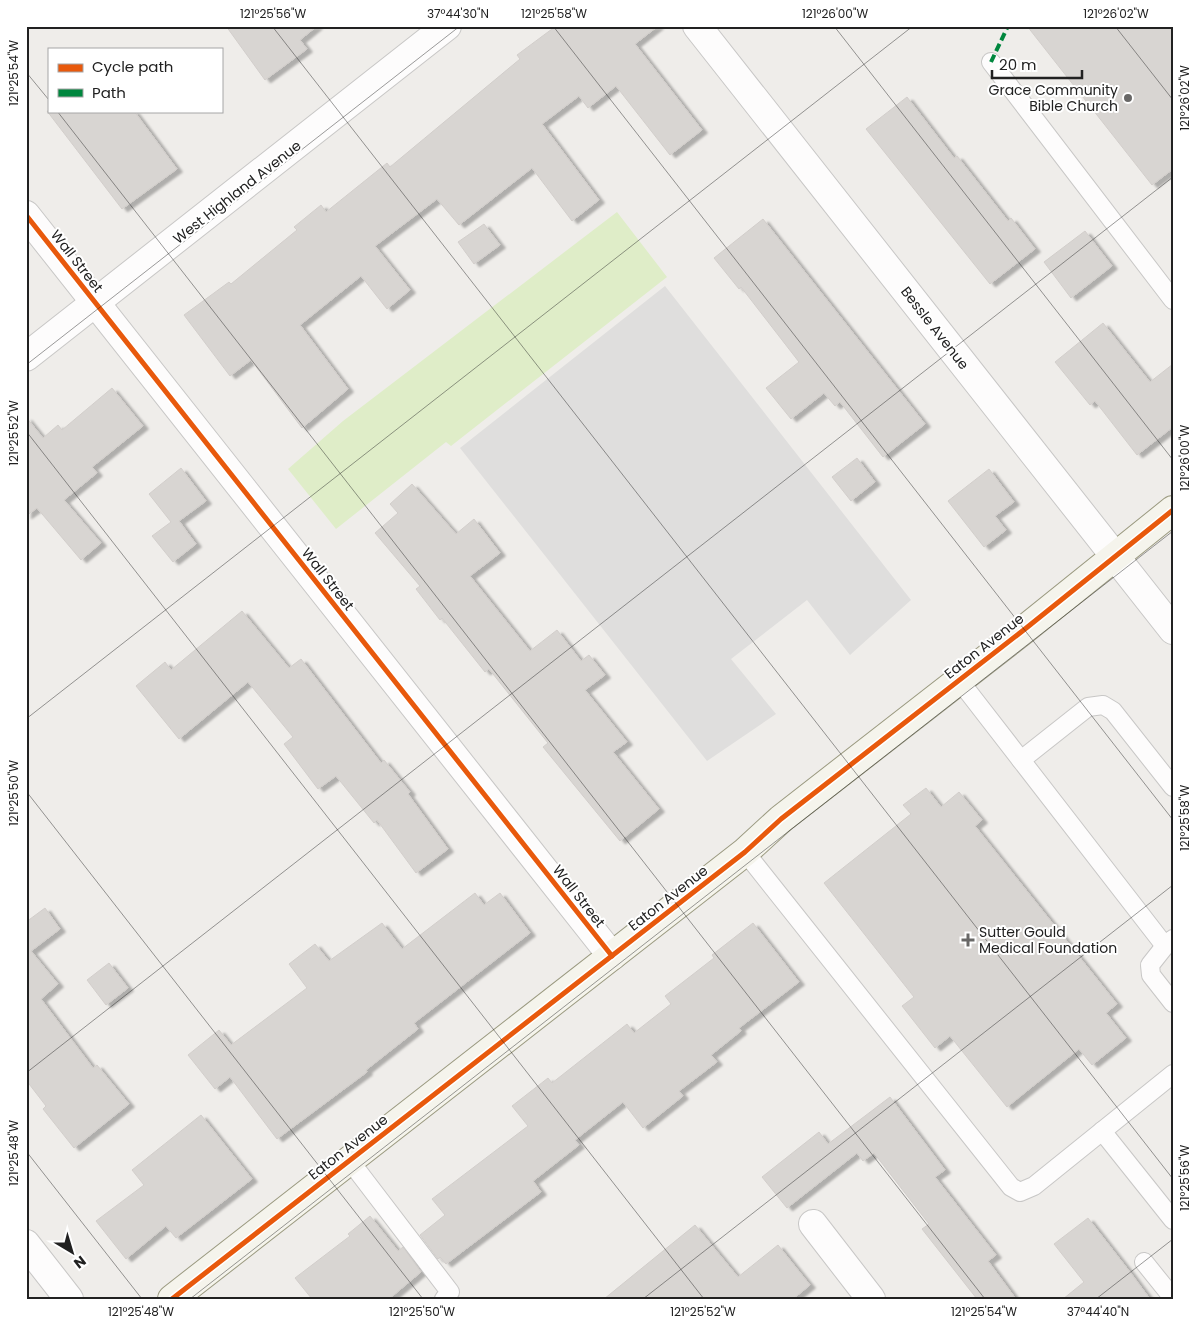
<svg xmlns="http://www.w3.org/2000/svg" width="1199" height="1325" viewBox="0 0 1199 1325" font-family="Poppins,sans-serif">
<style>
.grass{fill:#dfedc8}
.parking{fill:#dfdedd}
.building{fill:#d8d5d2;stroke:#d2cecb;filter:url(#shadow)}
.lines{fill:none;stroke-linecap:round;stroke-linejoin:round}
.lane-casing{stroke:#c8c7c6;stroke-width:20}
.street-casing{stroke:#c8c7c6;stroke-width:30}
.secondary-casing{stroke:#9b9a80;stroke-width:30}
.lane{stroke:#fdfcfc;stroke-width:18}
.street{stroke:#fdfcfc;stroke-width:28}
.secondary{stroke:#f5f4ec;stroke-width:28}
.quiet{stroke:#00873e;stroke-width:4;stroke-dasharray:8 4;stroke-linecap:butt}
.cycleway-casing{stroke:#fff;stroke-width:8}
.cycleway{stroke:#e8590c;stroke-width:5}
.ticks{fill:none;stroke:#212121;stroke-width:1;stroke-opacity:0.45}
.poi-dot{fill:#696867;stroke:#fff;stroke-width:2}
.labels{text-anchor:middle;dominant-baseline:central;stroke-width:4;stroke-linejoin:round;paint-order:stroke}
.poi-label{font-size:14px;fill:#212121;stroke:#fff;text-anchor:end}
.street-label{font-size:14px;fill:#212121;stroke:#fff}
.neatline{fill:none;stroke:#212121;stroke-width:2}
.ticks-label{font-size:12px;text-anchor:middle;fill:#212121}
</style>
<defs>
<filter id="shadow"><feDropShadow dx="5.5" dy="3" stdDeviation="1" flood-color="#0004"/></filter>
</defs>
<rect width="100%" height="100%" fill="#efedea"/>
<!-- grass -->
<path class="grass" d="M617 212 667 277 451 446 446 442 336 529 288 469 343 421Z"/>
<!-- parking -->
<path class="parking" d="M665 286 911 600 850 655 807 600 731 659 776 714 707 761 460 448Z"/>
<!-- building -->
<g class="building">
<path d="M226 26H317L300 40 307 49 265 80Z"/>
<path d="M556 26H658L635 44 702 130 670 155 616 86 588 108 579 96 542 124 599 200 572 221 532 168 459 225 437 199 375 246 410 290 387 309 361 276 300 325 348 389 302 428 251 360 230 376 184 315 229 282 231 284 297 230 294 227 321 205 326 212 387 163 390 167 520 59 517 55Z"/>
<path d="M1027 26H1173V169L1152 185Z"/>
<path d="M907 97 954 158 957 156 1008 221 1011 218 1035 249 990 284 866 129Z"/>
<path d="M47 111H134L177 169 122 209Z"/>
<path d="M763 219 925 424 883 457 840 402 835 406 824 393 791 419 766 388 799 362 741 287 739 289 714 258Z"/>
<path d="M484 224 500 245 474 264 458 242Z"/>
<path d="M1085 231 1112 266 1071 298 1044 262Z"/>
<path d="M1103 323 1150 382 1173 364V427L1137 455 1095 401 1090 405 1055 362Z"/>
<path d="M112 388 143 426 92 467 97 473 64 500 101 543 81 560 37 508 26 516V417L43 438 58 425 62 430Z"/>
<path d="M857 458 875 482 851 501 832 477Z"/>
<path d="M181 468 206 501 179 521 196 544 173 562 152 536 171 522 149 494Z"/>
<path d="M989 469 1014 502 995 516 1006 530 984 547 948 501Z"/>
<path d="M412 484 456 534 474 519 500 553 470 576 530 651 557 630 581 661 589 655 605 675 585 690 627 742 613 752 659 809 620 841 543 747 548 743 489 669 485 672 442 618 440 620 416 589 420 586 375 533 398 513 390 504Z"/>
<path d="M242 611 289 668 301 659 381 763 384 760 410 792 408 794 448 849 416 873 377 820 374 823 336 776 318 789 284 744 293 737 248 682 179 739 136 686 165 662 171 670Z"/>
<path d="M926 788 941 807 959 792 982 820 975 826 1117 1004 1106 1013 1126 1038 1092 1065 1079 1049 1007 1107 950 1036 935 1048 902 1006 914 997 824 883 911 814 903 805Z"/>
<path d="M475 893 484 905 500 893 530 933 414 1023 418 1029 366 1070 367 1072 277 1139 230 1077 215 1089 188 1055 219 1030 231 1045 307 988 289 964 315 944 329 961 382 923 402 949Z"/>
<path d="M45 908 60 929 31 951 58 984 41 999 93 1068 97 1065 129 1104 74 1148 43 1109 46 1106 26 1080V922Z"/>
<path d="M753 923 799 982 739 1028 741 1031 711 1055 717 1062 679 1091 683 1096 643 1128 623 1102 575 1140 579 1145 533 1181 541 1192 446 1264 440 1257 438 1259 420 1235 445 1215 432 1199 528 1126 512 1106 548 1078 552 1083 627 1024 634 1033 671 1004 665 996 714 958 712 955Z"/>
<path d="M109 963 128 988 106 1005 87 980Z"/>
<path d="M890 1097 945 1170 935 1177 996 1255 988 1261 1016 1299H977L922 1229 929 1224 874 1153 863 1161 857 1153 787 1208 762 1177 819 1132 828 1144Z"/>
<path d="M201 1115 252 1179 176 1238 166 1226 126 1259 96 1221 144 1185 132 1170Z"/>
<path d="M370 1216 398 1251 403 1247 421 1272 389 1299H312L295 1278 350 1236 348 1234Z"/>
<path d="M1088 1218 1130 1272 1150 1299H1063L1084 1282 1054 1244Z"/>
<path d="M695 1225 738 1277 778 1245 810 1285 793 1299H604Z"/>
</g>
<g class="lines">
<!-- lane casing -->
<g class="lane-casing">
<g id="lane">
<path d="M991 62 1173 300"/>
<path d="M959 680 1165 946 1173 939"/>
<path d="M1021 760 1088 707 1103 705 1113 711 1173 787"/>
<path d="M745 852 1011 1187 1020 1192 1034 1186 1173 1074"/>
<path d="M1165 946 1150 965 1151 975 1173 1003"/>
<path d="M1102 1131 1173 1220"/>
<path d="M350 1161 450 1292 444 1299"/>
<path d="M1144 1262 1173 1298"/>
</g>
</g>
<!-- street casing -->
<g class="street-casing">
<g id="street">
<path d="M697 26 1173 630"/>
<path d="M26 215 612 956"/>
<path d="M26 357 447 26"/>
<path d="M813 1224 871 1299"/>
<path d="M26 1244 69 1299"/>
</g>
</g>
<!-- secondary casing -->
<g class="secondary-casing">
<path id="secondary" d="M172 1299 745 852 781 819 1025 629 1173 510"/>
</g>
<!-- lane -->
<use href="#lane" class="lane"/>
<!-- street -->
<use href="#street" class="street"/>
<!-- secondary -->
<use href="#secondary" class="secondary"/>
<!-- quiet -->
<path class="quiet" d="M991 62 1008 26"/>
<!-- cycleway casing -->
<g class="cycleway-casing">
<g id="cycleway">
<path d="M26 215 612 956"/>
<path d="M172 1299 745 852 781 819 1025 629 1173 510"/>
</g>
</g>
<!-- cycleway -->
<use href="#cycleway" class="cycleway"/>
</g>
<!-- ticks -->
<path class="ticks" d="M272 26 1173 1179M553 26 1173 820M834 26 1173 460M1115 26 1173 100M26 72 49 100M57 111 985 1299M26 365 460 26M26 431 704 1299M26 719 913 26M26 791 423 1299M26 1073 1173 177M26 1151 142 1299M190 1299 1173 531M643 1299 1173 885M1096 1299 1173 1239"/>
<!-- markers -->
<g class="poi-dot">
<circle cx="1128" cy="98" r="5"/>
<path d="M965.5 932.5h5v5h5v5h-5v5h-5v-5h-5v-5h5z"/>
</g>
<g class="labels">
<!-- poi labels -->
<g class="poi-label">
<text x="1118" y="90">Grace Community<tspan x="1118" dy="16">Bible Church</tspan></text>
<text x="979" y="932" text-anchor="start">Sutter Gould<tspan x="979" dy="16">Medical Foundation</tspan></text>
</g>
<!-- street labels -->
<g class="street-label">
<text transform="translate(237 192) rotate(-38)">West Highland Avenue</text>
<text transform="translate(77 261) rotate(52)">Wall Street</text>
<text transform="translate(935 328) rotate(52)">Bessle Avenue</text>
<text transform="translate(328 579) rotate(52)">Wall Street</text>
<text transform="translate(984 646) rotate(-38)">Eaton Avenue</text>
<text transform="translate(579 896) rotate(52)">Wall Street</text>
<text transform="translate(668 898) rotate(-38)">Eaton Avenue</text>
<text transform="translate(348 1147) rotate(-38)">Eaton Avenue</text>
</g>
</g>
<!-- border -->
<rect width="1199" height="1325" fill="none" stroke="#ffffff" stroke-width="55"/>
<!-- legend -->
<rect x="48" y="48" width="175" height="65" fill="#ffffff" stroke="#a6a6a6"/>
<rect x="58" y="64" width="25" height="8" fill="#e8590c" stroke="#a6a6a6"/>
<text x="92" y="72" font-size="15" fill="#212121">Cycle path</text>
<rect x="58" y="89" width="25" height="8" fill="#00873e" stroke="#a6a6a6"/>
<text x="92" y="98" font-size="15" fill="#212121">Path</text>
<!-- north arrow -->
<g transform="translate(72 1252) rotate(142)" stroke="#ffffff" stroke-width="4" paint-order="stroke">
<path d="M0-4L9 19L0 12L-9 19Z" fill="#212121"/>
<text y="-8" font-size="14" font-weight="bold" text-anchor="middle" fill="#212121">N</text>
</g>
<!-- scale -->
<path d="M992 70v8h90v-8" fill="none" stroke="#212121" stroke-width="2.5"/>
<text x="999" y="70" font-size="15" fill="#212121" stroke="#ffffff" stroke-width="4" paint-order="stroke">20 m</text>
<rect x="28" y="28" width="1144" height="1270" class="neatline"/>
<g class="ticks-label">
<text x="273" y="18">121°25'56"W</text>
<text x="458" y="18">37°44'30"N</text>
<text x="554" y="18">121°25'58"W</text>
<text x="835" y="18">121°26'00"W</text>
<text x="1116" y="18">121°26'02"W</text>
<text transform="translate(14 73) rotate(-90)" y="4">121°25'54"W</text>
<text transform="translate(1185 98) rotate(-90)" y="4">121°26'02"W</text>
<text transform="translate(14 433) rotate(-90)" y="4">121°25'52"W</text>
<text transform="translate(1185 458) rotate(-90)" y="4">121°26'00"W</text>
<text transform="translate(14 793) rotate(-90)" y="4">121°25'50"W</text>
<text transform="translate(1185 818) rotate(-90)" y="4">121°25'58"W</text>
<text transform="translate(14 1153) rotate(-90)" y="4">121°25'48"W</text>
<text transform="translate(1185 1178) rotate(-90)" y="4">121°25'56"W</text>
<text x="141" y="1316">121°25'48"W</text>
<text x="422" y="1316">121°25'50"W</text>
<text x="703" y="1316">121°25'52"W</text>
<text x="984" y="1316">121°25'54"W</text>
<text x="1098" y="1316">37°44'40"N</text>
</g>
</svg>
